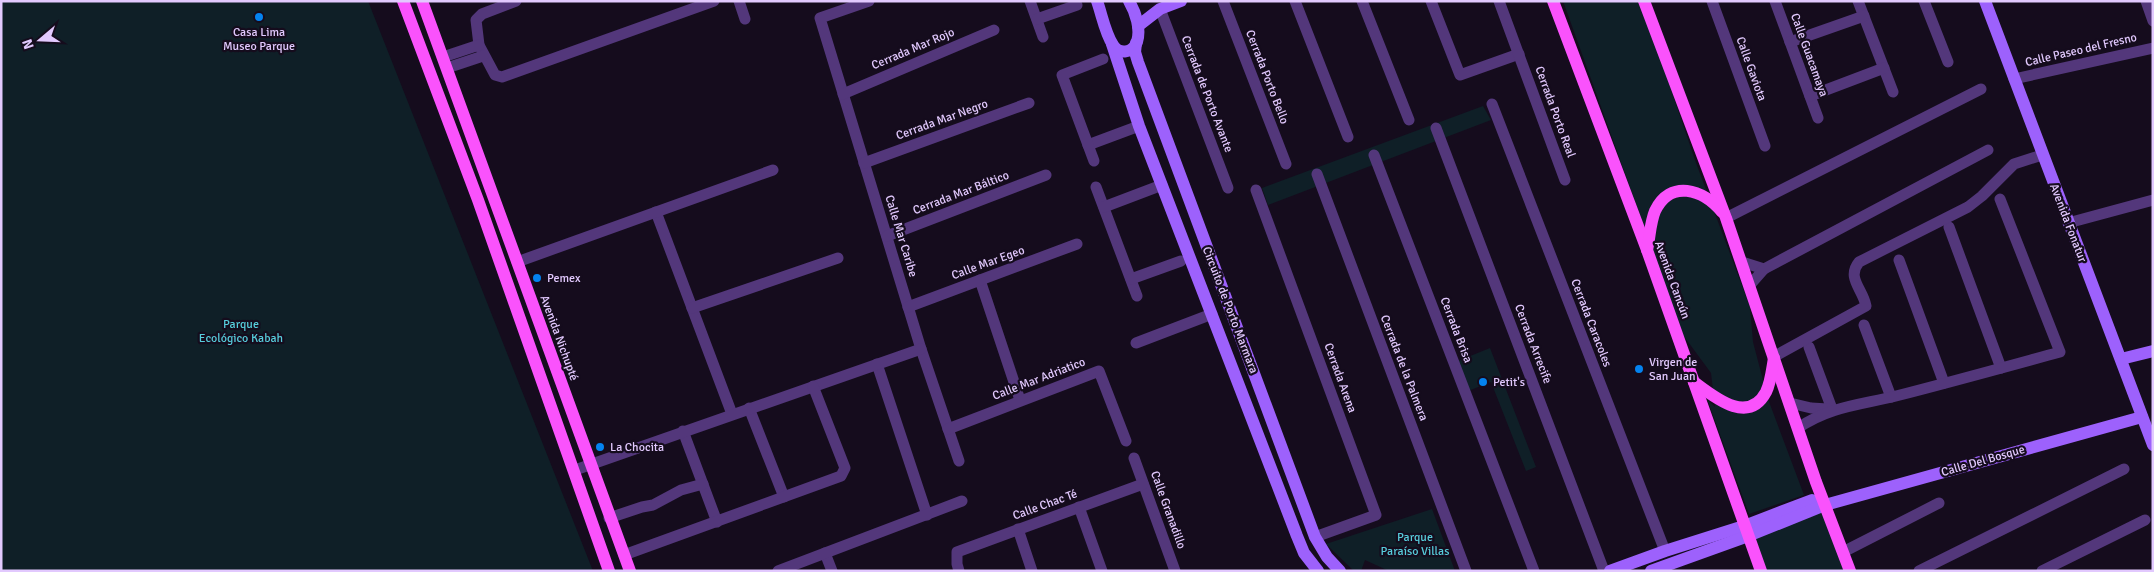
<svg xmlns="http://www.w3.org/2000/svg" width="2154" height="572" viewBox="0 0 2154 572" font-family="Signika,sans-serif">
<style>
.green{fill:#0f1f27}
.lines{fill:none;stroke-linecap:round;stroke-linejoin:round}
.street{stroke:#53377b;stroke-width:11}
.secondary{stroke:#9d61fc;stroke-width:12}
.primary{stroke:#fa52fc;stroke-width:12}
.poi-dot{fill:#0483ef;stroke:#150c1d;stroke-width:2}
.labels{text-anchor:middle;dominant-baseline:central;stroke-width:4.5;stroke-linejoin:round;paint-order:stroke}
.poi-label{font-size:12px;fill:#e2c9fe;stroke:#150c1d;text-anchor:start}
.street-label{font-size:12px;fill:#e2c9fe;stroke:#150c1d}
.park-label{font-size:12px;fill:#57cddc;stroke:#150c1d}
</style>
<rect width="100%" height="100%" fill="#150c1d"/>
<!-- green -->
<g class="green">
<path d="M1 1H368L593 571H1Z"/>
<path d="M1563 1H1641L1696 163 1750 307 1753 342 1768 399 1804 495 1749 514 1707 399 1715 407 1711 373 1683 335Z"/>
<path d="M1483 106 1491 120 1268 205 1262 188Z"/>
<path d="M1490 348 1536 467 1526 471 1491 382 1468 391 1458 361Z"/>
<path d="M1825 505 1850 571H1761L1748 536Z"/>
<path d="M1432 509 1455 571H1389L1365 560 1361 571H1354L1326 544Z"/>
</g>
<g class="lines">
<!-- street -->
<g class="street">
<path d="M516 1 482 14 476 20 479 45 495 75 502 77 714 1"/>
<path d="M739 1 745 19"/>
<path d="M869 1 820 18 921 349 959 461"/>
<path d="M1030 1 1043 37"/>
<path d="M1223 1 1286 164"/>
<path d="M1295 1 1348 137"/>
<path d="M1362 1 1409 120"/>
<path d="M1431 1 1460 75 1519 54"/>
<path d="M1499 1 1565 180"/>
<path d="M1712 1 1765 146"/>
<path d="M1775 1 1818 118"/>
<path d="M1858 1 1893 92"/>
<path d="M1924 1 1948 62"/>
<path d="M2146 1 2153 21"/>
<path d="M1160 9 1228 188"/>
<path d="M1037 19 1077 5"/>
<path d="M1790 42 1864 16"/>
<path d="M443 57 479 45"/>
<path d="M447 68 483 56"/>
<path d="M2014 79 2153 48"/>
<path d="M843 94 994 30"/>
<path d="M1810 96 1884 68"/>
<path d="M1492 104 1665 551"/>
<path d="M1436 128 1604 571"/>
<path d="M1088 145 1139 126"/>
<path d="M1374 155 1534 571"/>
<path d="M1094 161 1062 75 1103 59"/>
<path d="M864 163 1029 103"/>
<path d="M1317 174 1466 571"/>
<path d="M1096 187 1137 296"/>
<path d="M1256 190 1376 515 1315 537"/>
<path d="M1104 207 1162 185"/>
<path d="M656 212 732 414"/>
<path d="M1726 218 1981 89"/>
<path d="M2068 223 2153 200"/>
<path d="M1949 227 2001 368"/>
<path d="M887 236 1046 175"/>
<path d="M1899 260 1944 383"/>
<path d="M517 262 773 170"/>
<path d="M1742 262 1764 269"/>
<path d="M1131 279 1181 261"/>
<path d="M980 280 1020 400"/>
<path d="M1750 285 1764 269 1988 150"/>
<path d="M908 307 1077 244"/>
<path d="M692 308 838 258"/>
<path d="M1864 325 1891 397"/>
<path d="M1136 343 1212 314"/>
<path d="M1809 347 1832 409"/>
<path d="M1775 356 1866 306C1863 289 1846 278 1859 262L1968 207 1982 196 2014 164 2042 155"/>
<path d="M877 364 927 515"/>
<path d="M1790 403 1811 408 1828 409"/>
<path d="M749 408 784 497"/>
<path d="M1798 428C1831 406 1860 405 1896 396 1951 382 2005 367 2060 352L2000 199"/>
<path d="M948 429 1099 371 1126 441"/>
<path d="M683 431 717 522"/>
<path d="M1134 458 1175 571"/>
<path d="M575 470 921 349"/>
<path d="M1079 507 1102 571"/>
<path d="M609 518 642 507 653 505 681 490 703 484"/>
<path d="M1018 529 1032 571"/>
<path d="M1843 552 1939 503"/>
<path d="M825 553 832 571"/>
<path d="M624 555 841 476 845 468 813 386"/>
<path d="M778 571 962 501"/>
<path d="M959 571 957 564V552L1143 484"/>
<path d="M1919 571 2124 469"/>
<path d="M2042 571 2145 520"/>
</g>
<!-- secondary -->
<g class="secondary">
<path d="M1097 1C1102 15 1105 33 1113 45 1119 55 1133 53 1137 42 1141 29 1136 13 1129 1"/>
<path d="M1985 1 2153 445"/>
<path d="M1138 26 1160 9 1181 1"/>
<path d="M1136 43 1135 52 1138 62 1315 537 1327 557 1340 571"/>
<path d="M1112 44 1139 126 1297 536 1304 553 1318 571"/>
<path d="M2121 359 2153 351"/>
<path d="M1610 571 1665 551 1744 526 1812 500 1825 505"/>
<path d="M1651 571 1748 536 1825 505 2142 417"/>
</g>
<!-- primary -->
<g class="primary">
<path d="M403 1 478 200 609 571"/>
<path d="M422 1 630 571"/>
<path d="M1553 1 1647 250 1761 571"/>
<path d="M1644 1 1726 218 1816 482 1850 571"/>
<path d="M1647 250C1650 237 1650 223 1655 211 1670 179 1703 189 1722 212"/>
<path d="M1694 382C1713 396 1748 426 1766 392 1771 382 1772 369 1774 358"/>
</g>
</g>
<!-- markers -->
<g class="poi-dot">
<circle cx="259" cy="17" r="5"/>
<circle cx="537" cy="278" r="5"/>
<circle cx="1639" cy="369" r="5"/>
<circle cx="1483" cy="382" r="5"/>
<circle cx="600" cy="447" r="5"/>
</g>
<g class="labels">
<!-- poi labels -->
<g class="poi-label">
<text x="259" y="32" text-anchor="middle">Casa Lima<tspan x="259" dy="14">Museo Parque</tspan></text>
<text x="547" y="278">Pemex</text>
<text x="1649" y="362">Virgen de<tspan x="1649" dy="14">San Juan</tspan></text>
<text x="1493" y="382">Petit's</text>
<text x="610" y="447">La Chocita</text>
</g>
<!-- street labels -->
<g class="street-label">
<text transform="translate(913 49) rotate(-23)">Cerrada Mar Rojo</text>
<text transform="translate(2081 50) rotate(-13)">Calle Paseo del Fresno</text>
<text transform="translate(1809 55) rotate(70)">Calle Guacamaya</text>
<text transform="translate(1751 69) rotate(70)">Calle Gaviota</text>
<text transform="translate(1267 77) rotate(69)">Cerrada Porto Bello</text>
<text transform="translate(1207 94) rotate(69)">Cerrada de Porto Avante</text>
<text transform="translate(1555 112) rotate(70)">Cerrada Porto Real</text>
<text transform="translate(942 120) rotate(-20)">Cerrada Mar Negro</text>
<text transform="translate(961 193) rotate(-21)">Cerrada Mar Báltico</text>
<text transform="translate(2068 223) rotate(69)">Avenida Fonatur</text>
<text transform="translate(901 236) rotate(73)">Calle Mar Caribe</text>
<text transform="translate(988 263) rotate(-20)">Calle Mar Egeo</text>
<text transform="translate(1672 280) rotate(70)">Avenida Cancún</text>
<text transform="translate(1230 310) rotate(69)">Circuito de Porto Marmara</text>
<text transform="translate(1591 323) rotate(69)">Cerrada Caracoles</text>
<text transform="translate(1456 330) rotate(69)">Cerrada Brisa</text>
<text transform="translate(559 338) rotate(70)">Avenida Nichupté</text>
<text transform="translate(1533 344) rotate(69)">Cerrada Arrecife</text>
<text transform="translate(1404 368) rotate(69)">Cerrada de la Palmera</text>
<text transform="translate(1340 378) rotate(70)">Cerrada Arena</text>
<text transform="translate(1039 379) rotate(-21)">Calle Mar Adriatico</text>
<text transform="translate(1983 461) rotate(-16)">Calle Del Bosque</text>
<text transform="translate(1045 505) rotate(-20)">Calle Chac Té</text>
<text transform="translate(1168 510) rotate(70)">Calle Granadillo</text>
</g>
<!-- park labels -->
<g class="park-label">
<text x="241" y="324">Parque<tspan x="241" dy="14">Ecológico Kabah</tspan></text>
<text x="1415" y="537">Parque<tspan x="1415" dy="14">Paraíso Villas</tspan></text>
</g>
</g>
<!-- border -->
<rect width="2154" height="572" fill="none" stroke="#e2c9fe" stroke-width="5"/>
<!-- north arrow -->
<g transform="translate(40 40) rotate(251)" stroke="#150c1d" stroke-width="4" paint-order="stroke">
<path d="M0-4L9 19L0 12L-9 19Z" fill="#e2c9fe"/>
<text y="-8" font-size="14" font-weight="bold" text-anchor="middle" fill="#e2c9fe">N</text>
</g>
</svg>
